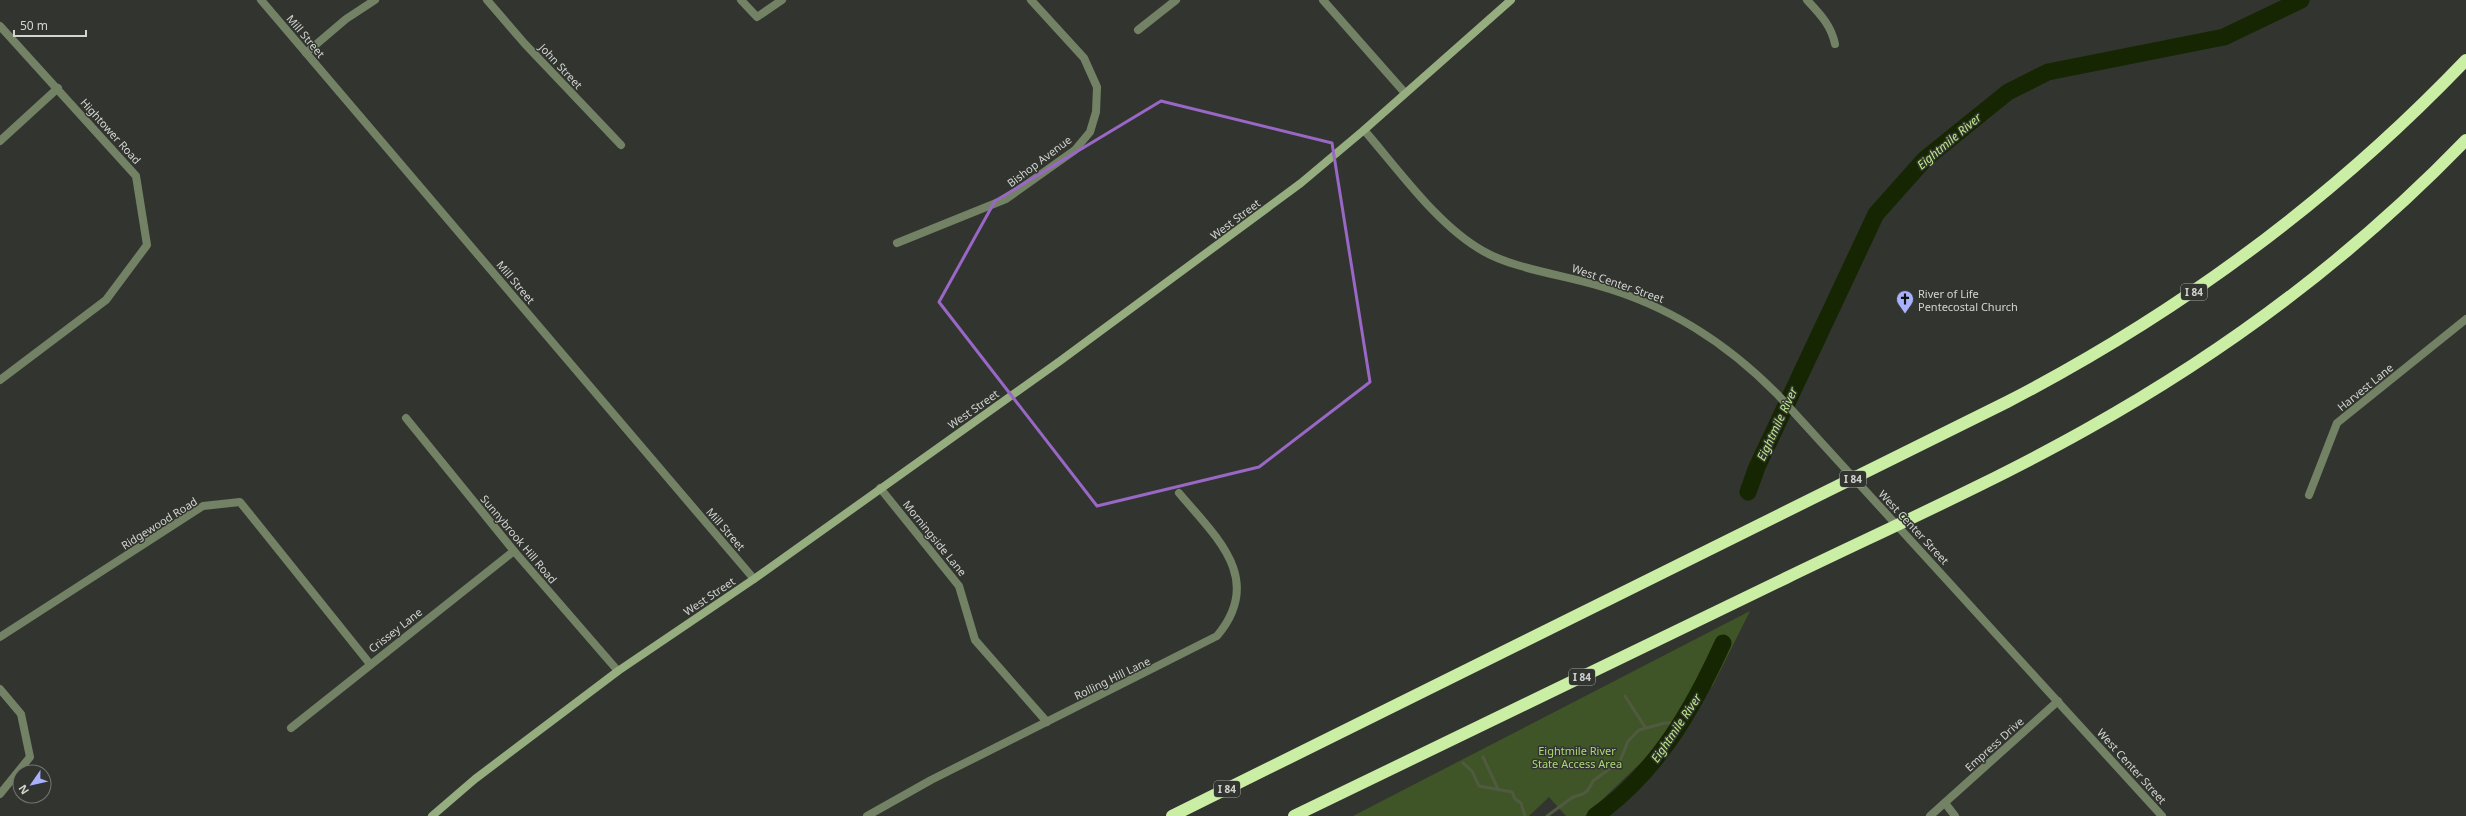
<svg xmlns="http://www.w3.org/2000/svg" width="2466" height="816" viewBox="0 0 2466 816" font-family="'Noto Sans',sans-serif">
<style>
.green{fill:#405527}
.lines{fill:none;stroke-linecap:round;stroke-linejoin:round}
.stream{stroke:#4f5a40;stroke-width:3}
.river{stroke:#172602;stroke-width:17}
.minor{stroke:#738265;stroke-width:8}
.tertiary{stroke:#738265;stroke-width:8}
.secondary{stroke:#96ad7f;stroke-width:8}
.motorway{stroke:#caeea4;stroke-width:12}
.marked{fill:none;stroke:#9967c5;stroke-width:3;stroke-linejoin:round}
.labels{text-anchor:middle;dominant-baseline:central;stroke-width:3;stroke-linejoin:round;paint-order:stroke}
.shield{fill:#32352f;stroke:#a2a4a0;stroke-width:1}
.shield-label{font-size:10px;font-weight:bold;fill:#d2d4d0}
.street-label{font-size:11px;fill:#d2d4d0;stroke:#32352f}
.poi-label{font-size:11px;fill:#d2d4d0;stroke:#32352f;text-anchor:start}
.park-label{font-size:11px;fill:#abd878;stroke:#32352f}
.water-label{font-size:12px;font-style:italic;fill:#bce988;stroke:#32352f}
</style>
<rect width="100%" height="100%" fill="#32352f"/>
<!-- green -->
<path class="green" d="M1750 611 1713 685 1678 727 1585 816H1566L1549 797 1529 816H1353Z"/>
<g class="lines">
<!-- stream -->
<g class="stream">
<path d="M1625 696 1645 727"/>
<path d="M1483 757 1498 789"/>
<path d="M1463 763 1472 771 1479 786 1512 792 1515 799 1521 803 1525 816"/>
<path d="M1547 816 1573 797 1583 794 1588 790 1593 781 1620 761 1628 741 1639 730 1665 723H1680"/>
</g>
<!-- river -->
<g class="river">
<path d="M1748 492 1757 467 1876 214 1925 159 2008 92 2048 72 2224 37 2301 0"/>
<path d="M1595 816C1656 774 1693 709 1723 643"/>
</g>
<!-- minor -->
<g class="minor">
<path d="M261 0 754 579"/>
<path d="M487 0 525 44 621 145"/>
<path d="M741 0 757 17 782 0"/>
<path d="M1807 0C1820 14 1831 25 1835 44"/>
<path d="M0 26 136 176 147 245 106 300 0 380"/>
<path d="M1138 30 1176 0"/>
<path d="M306 53 346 19 375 0"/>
<path d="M0 141 58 88"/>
<path d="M897 243 1006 199 1075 150 1090 132 1096 112 1097 87 1084 58 1031 0"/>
<path d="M406 418 514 551 618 671"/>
<path d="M880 488 959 586 975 640 1047 722"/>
<path d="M2309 495 2337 423 2466 319"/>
<path d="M0 637 203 506 240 502 370 664"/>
<path d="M0 689 21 714 30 757 0 794"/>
<path d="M291 728 514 551"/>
<path d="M1945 803 1955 816"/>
<path d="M867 816 931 780 1217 636C1265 579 1216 537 1179 493"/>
<path d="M1930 816 2058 701"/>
</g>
<!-- tertiary -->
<g class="tertiary">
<path d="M1323 0 1405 93"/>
<path d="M1364 130C1398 169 1438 226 1483 251 1512 268 1562 275 1596 285 1668 305 1726 342 1778 395L2162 816"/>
</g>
<!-- secondary -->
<path class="secondary" d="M432 816 475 779 618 671 754 579 1060 361 1301 183 1364 130 1511 0"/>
<!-- motorway -->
<g class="motorway">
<path d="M1172 816 2007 402C2179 313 2332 200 2466 60"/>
<path d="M1294 816C1458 737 1622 657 1786 578 1887 529 1989 484 2087 429 2225 352 2356 254 2466 140"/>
</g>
</g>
<!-- marked area -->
<path class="marked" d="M1161 101 1332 143 1370 382 1259 467 1097 506 939 302 995 201Z"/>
<!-- icons -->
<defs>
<g id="church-pin" transform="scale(0.9)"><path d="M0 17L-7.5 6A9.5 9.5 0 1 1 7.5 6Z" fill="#a9b0fc" stroke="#32352f"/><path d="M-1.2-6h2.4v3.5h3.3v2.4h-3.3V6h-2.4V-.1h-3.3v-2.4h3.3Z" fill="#111"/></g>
</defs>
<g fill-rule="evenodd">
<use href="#church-pin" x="1905" y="299"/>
</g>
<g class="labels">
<!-- shield labels -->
<g class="shield">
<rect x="2181" y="284" width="26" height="16" rx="3"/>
<rect x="1840" y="471" width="26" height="16" rx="3"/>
<rect x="1569" y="669" width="26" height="16" rx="3"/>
<rect x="1214" y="781" width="26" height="16" rx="3"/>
</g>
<g class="shield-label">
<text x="2194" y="292">I 84</text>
<text x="1853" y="479">I 84</text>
<text x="1582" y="677">I 84</text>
<text x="1227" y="789">I 84</text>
</g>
<!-- street labels -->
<g class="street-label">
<text transform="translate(306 36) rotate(50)">Mill Street</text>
<text transform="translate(561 66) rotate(47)">John Street</text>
<text transform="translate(111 131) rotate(48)">Hightower Road</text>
<text transform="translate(1039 161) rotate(-37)">Bishop Avenue</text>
<text transform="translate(1235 219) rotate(-37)">West Street</text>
<text transform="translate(516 282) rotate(50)">Mill Street</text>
<text transform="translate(1618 283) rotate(19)">West Center Street</text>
<text transform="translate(2365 387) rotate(-39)">Harvest Lane</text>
<text transform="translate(973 409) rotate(-35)">West Street</text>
<text transform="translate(159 523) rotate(-32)">Ridgewood Road</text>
<text transform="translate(1914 527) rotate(47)">West Center Street</text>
<text transform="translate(726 529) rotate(49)">Mill Street</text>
<text transform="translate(935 538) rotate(51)">Morningside Lane</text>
<text transform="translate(519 539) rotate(50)">Sunnybrook Hill Road</text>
<text transform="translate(709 596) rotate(-34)">West Street</text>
<text transform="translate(395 630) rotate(-38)">Crissey Lane</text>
<text transform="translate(1112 678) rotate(-26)">Rolling Hill Lane</text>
<text transform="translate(1994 744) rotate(-42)">Empress Drive</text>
<text transform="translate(2132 766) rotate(48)">West Center Street</text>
</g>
<!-- poi labels -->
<g class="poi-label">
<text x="1918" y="293">River of Life<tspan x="1918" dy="13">Pentecostal Church</tspan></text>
</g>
<!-- park labels -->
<g class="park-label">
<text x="1577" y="750">Eightmile River<tspan x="1577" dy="13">State Access Area</tspan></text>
</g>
<!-- water labels -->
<g class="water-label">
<text transform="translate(1949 141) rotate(-40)">Eightmile River</text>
<text transform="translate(1777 424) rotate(-65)">Eightmile River</text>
<text transform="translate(1676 728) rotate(-56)">Eightmile River</text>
</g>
</g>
<!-- north arrow -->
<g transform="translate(32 784) rotate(236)"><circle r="19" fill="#32352f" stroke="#72756f"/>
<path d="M0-3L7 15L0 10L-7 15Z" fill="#a9b0fc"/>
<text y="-6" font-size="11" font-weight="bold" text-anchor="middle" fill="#d2d4d0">N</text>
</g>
<!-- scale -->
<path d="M14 30v6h72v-6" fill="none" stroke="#d2d4d0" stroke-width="2"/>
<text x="20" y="30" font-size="12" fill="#d2d4d0" stroke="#32352f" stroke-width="3" paint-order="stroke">50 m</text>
</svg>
